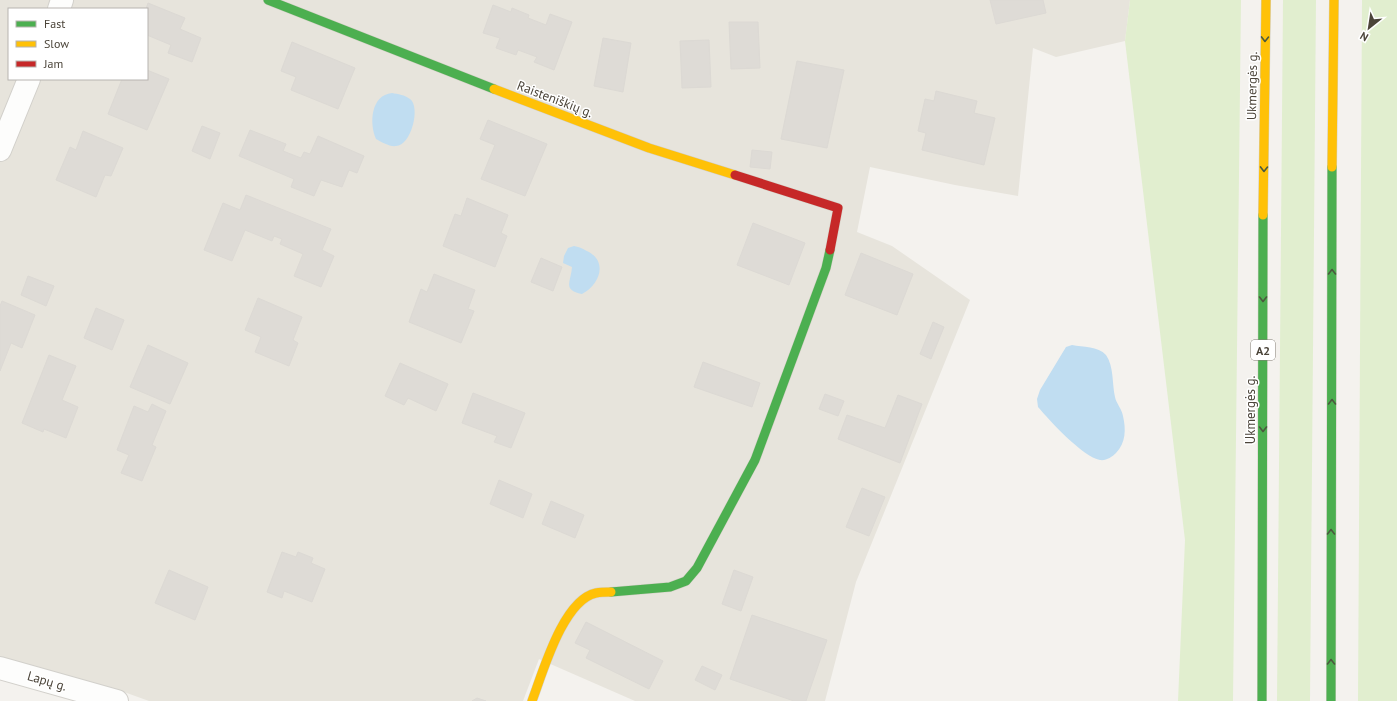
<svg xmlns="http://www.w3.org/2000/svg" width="1397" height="701" viewBox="0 0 1397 701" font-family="'PT Sans',sans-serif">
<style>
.residential{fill:#e7e4dc;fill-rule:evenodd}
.green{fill:#e1eecf}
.water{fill:#c0ddf1}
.building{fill:#dedbd6;stroke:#dcd9d4}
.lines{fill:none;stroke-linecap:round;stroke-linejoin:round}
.street-casing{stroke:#d2d0cb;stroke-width:24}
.fast-casing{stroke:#d3cfc5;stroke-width:10}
.slow-casing{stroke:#d3cfc5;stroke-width:10}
.jam-casing{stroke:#d3cfc5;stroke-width:10}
.street{stroke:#fdfdfc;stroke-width:22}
.fast{stroke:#4caf50;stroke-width:9}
.slow{stroke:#ffc107;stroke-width:9}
.jam{stroke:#c62828;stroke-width:9}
.oneway{stroke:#4b593e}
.labels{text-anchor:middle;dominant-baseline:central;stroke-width:3;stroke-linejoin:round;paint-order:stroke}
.shield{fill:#fff;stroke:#817c74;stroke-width:1}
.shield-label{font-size:12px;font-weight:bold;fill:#4b4439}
.street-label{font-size:13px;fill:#4b4439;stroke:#fff}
</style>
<rect width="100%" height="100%" fill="#f4f2ee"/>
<!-- residential -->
<path class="residential" d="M0 0H1130L1125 41 1056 57 1033 48 1018 196 955 185 870 167 857 232 892 246 970 300 856 582 825 701H635L539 659 523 701H149L113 688 0 657ZM9 9H147V79H9Z"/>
<!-- green -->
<g class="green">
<path d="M1130 0H1241L1233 701H1178L1185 540 1125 41Z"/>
<path d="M1283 0H1316L1310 701H1277Z"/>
<path d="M1362 0H1397V701H1358Z"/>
</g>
<!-- water -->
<g class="water">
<path d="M392 93C398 94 405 95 410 99 421 107 411 146 396 146 390 147 381 142 376 139 369 123 371 95 392 93Z"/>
<path d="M574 246C580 247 583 249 589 252 608 263 599 285 582 294 562 290 571 282 572 267L563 263 564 256 568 248Z"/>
<path d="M1072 345C1083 347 1098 346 1106 355 1114 366 1112 384 1115 397 1116 403 1122 409 1123 416 1126 429 1126 443 1116 453 1112 457 1106 461 1100 460 1083 457 1050 421 1038 407L1037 399 1040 390 1066 347Z"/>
</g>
<!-- building -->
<g class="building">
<path d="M990 0H1043L1046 13 996 24Z"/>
<path d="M148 3 185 18 180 29 201 38 192 62 168 53 171 45 147 35 146 9Z"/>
<path d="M493 5 511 12 512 8 529 15 528 18 546 25 550 14 572 22 554 70 534 62 537 57 518 50 516 55 496 48 500 38 483 33Z"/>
<path d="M729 22H758L760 68 731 69Z"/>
<path d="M603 38 631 43 623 92 594 86Z"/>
<path d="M709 40 711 87 682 88 680 41Z"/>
<path d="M292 42 355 68 338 109 291 90 296 77 281 71Z"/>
<path d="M797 61 844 70 827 148 781 139Z"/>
<path d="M147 70 169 79 147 130 108 114 122 79H147Z"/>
<path d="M936 91 977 101 974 113 995 118 984 165 922 150 926 133 918 131 925 99 934 101Z"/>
<path d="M488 120 547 144 525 196 481 179 495 145 480 139Z"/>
<path d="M202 126 220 133 210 159 192 151Z"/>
<path d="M250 130 286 144 283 151 301 158 304 152 310 154 318 136 364 156 357 173 349 170 342 187 321 180 314 196 291 187 294 179 239 156Z"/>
<path d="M83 131 123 148 111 176 105 175 96 197 56 180 70 147 76 150Z"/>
<path d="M752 150 772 152 770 169 750 167Z"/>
<path d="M246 195 331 229 322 250 334 256 321 287 294 276 303 254 280 244 282 239 274 236 272 241 245 230 232 261 204 250 223 203 240 210Z"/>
<path d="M467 198 508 215 501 233 507 236 495 267 443 246 455 214 461 216Z"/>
<path d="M753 223 805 243 789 285 737 265Z"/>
<path d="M861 253 913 274 897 315 845 295Z"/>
<path d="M541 258 562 267 553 291 531 282Z"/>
<path d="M434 274 475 290 468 309 474 311 461 343 409 322 421 289 427 292Z"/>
<path d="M28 276 54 286 46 306 21 295Z"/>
<path d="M258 298 302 317 293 340 298 343 289 366 255 352 261 337 245 330Z"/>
<path d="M2 301 35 315 22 348 11 343 0 371V306Z"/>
<path d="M96 308 124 320 112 350 84 338Z"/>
<path d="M933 322 944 327 931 359 920 354Z"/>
<path d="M148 345 188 363 170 404 130 387Z"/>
<path d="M49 355 76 366 62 400 78 407 66 438 44 429 43 432 22 423Z"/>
<path d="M703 362 760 383 752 407 694 387Z"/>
<path d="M400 363 448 384 436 411 408 398 404 405 385 396Z"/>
<path d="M473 393 525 413 511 448 494 442 497 436 462 423Z"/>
<path d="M825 394 844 401 838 416 819 409Z"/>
<path d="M898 395 922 404 900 463 838 439 847 415 885 428Z"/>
<path d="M152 404 166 411 152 445 156 447 142 481 121 473 129 455 117 450 134 406 148 412Z"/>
<path d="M499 480 532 494 523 518 490 504Z"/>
<path d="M862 488 885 497 869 536 846 527Z"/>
<path d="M551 501 584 515 575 538 542 524Z"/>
<path d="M282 552 296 557 298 552 313 558 311 563 325 569 312 602 284 591 282 598 267 592Z"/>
<path d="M169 570 208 587 195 620 155 603Z"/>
<path d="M734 570 753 577 741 611 722 604Z"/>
<path d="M752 615 827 640 806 701H794L730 679Z"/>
<path d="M586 622 663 661 649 689 586 658 590 650 575 643Z"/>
<path d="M702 666 722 675 715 690 695 680Z"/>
<path d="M477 698 486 701H472Z"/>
</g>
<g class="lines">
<!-- street casing -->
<g class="street-casing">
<g id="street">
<path d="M59 9 62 0"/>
<path d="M0 150 29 79"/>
<path d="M0 668 117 701"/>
</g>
</g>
<!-- fast casing -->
<g class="fast-casing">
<g id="fast">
<path d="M268 0 494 89"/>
<path d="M611 592 670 587 686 581 697 568 755 460 826 268 830 250"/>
<path d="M1262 701 1263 215"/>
<path d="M1331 701 1332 167"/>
</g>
</g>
<!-- slow casing -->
<g class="slow-casing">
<g id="slow">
<path d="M494 89 649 148 735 175"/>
<path d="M1332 167 1334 0"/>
<path d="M1263 215 1266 0"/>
<path d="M532 701C543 672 563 600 596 593 601 592 606 592 611 592"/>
</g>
</g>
<!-- jam casing -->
<g class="jam-casing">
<path id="jam" d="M735 175 838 208 830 250"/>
</g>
<!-- street -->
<use href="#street" class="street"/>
<!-- fast -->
<use href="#fast" class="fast"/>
<!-- slow -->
<use href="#slow" class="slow"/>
<!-- jam -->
<use href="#jam" class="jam"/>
</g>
<!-- one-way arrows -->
<defs><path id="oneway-chevron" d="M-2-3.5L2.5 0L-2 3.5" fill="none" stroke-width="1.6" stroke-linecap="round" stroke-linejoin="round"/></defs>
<g class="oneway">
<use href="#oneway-chevron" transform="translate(1265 39) rotate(91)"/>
<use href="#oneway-chevron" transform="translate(1264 169) rotate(91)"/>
<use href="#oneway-chevron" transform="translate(1332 272) rotate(-90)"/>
<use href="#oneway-chevron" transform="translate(1263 299) rotate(90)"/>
<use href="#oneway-chevron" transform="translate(1332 402) rotate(-90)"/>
<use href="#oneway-chevron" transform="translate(1263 429) rotate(90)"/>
<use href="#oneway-chevron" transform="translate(1331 532) rotate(-90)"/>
<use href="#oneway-chevron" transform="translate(1331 662) rotate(-90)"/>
</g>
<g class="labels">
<!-- shield labels -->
<rect class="shield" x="1251" y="340" width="24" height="20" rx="3"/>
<g class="shield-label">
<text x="1263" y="350">A2</text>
</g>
<!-- street labels -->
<g class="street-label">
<text transform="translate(1252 86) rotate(-89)">Ukmergės g.</text>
<text transform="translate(555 99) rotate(21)">Raisteniškių g.</text>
<text transform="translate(1250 410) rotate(-90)">Ukmergės g.</text>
<text transform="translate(47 681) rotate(16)">Lapų g.</text>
</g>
</g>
<!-- legend -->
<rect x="8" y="8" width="140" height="72" fill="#ffffff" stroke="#b7b4b0"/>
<rect x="16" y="21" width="20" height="6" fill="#4caf50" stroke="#b7b4b0"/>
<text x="44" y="28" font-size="12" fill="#4b4439">Fast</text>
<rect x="16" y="41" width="20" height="6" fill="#ffc107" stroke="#b7b4b0"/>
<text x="44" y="48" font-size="12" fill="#4b4439">Slow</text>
<rect x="16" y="61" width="20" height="6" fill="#c62828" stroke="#b7b4b0"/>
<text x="44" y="68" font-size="12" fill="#4b4439">Jam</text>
<!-- north arrow -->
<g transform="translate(1369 28) rotate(210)" stroke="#ffffff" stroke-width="3" paint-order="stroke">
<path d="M0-3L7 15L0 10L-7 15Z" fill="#4b4439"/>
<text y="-6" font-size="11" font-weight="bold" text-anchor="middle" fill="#4b4439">N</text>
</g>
</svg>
